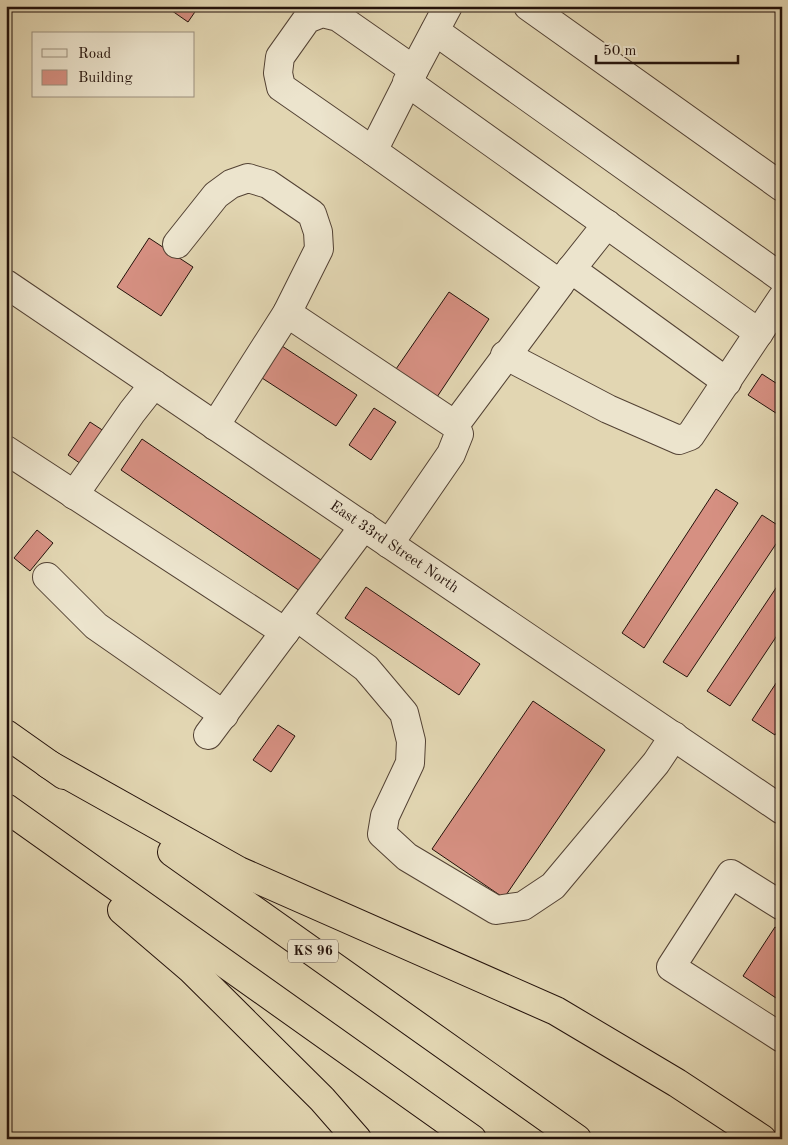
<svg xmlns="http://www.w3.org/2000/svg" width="788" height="1145" viewBox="0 0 788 1145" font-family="'Old Standard TT',serif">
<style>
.building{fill:#d69082;stroke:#23110a}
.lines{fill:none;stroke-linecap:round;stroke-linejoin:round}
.minor-casing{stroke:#534234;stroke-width:30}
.highway-casing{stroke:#23110a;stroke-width:30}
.minor{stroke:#ece4cd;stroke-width:28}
.highway{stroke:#e2d6b2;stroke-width:28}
.labels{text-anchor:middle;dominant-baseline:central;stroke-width:4;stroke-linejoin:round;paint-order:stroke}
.shield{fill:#ece4cd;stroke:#5f5044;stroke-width:1}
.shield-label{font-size:14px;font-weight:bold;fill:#23110a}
.street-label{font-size:15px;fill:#23110a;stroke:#ece4cd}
</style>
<rect width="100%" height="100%" fill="#e2d6b2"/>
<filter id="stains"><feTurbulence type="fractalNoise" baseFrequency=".004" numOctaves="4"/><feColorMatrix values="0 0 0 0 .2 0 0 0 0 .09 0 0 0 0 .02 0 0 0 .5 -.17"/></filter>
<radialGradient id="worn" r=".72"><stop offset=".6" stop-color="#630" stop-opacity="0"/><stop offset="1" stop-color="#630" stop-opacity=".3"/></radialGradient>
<!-- building -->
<g class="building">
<path d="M165 6H199L188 22Z"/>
<path d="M149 238 193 267 161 316 117 287Z"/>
<path d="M449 292 489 319 437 397 396 369Z"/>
<path d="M282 346 357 395 336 426 262 378Z"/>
<path d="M762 374 782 387V417L748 395Z"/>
<path d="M374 408 396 422 371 460 349 445Z"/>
<path d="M90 422 110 435 87 468 68 455Z"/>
<path d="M142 439 321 560 300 591 121 470Z"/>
<path d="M716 489 738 503 644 648 622 633Z"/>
<path d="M762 515 782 528V535L687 677 663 662Z"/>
<path d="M37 530 53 543 30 571 14 558Z"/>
<path d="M782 579V628L730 706 707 691Z"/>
<path d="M366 587 480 664 459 695 345 618Z"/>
<path d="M782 674V725L775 735 752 720Z"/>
<path d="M533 701 605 750 504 898 432 849Z"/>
<path d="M278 725 295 736 271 772 253 760Z"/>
<path d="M775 927 782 932V1002L743 976Z"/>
</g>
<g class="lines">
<!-- minor casing -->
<g class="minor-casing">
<g id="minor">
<path d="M448 6 414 70 373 151 560 284 455 425"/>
<path d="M528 6 782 187"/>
<path d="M435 31 782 278"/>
<path d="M407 82 759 333"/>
<path d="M373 151 281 87 278 73 280 57 307 19 322 13 338 17 414 70"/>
<path d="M177 244 216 195 231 184 248 178 268 184 312 214 318 232 319 249 287 313 215 426"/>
<path d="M571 269 727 382"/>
<path d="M561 282 607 224"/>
<path id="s1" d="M6 284 782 810"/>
<path d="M287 313 455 425 459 434 451 454 389 544"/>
<path d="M505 355 608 409 679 440 690 436 782 298"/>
<path d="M6 450 285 632"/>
<path d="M74 495 132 412 154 384"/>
<path d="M47 577 96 626 224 715"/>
<path d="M297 617 366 668 404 713 411 741 410 763 385 816 382 834 407 857 496 910 523 906 553 886 656 763 674 736"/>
<path d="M208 735 364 526"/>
<path d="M782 906 731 874 671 967 782 1038"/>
</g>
</g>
<!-- highway casing -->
<g class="highway-casing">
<g id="highway">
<path d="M6 734 64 775"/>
<path d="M48 764 239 871 556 1011 677 1083 762 1139"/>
<path d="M6 808 472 1139"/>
<path d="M172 852 577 1139"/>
<path d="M122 910 191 969 322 1099 357 1139"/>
</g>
</g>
<!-- minor -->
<use href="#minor" class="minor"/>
<!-- highway -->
<use href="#highway" class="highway"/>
</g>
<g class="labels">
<!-- shield labels -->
<rect class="shield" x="288" y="939.5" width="50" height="23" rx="4"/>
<g class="shield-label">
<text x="313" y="951">KS 96</text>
</g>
<!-- street labels -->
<g class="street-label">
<text stroke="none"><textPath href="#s1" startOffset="469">East 33rd Street North</textPath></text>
</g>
</g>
<!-- margin -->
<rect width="788" height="1145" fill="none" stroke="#e2d6b2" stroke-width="25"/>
<rect x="8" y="8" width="773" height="1130" fill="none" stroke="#23110a" stroke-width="2.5"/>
<rect x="12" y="12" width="763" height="1120" fill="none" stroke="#23110a"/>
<!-- legend -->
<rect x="32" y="32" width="162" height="65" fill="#ece4cd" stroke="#9c907f"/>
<rect x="42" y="49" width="25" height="8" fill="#ece4cd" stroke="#9c907f"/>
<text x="78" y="58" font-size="15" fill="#23110a">Road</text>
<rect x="42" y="70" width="25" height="15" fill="#d69082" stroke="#9c907f"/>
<text x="78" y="82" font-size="15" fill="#23110a">Building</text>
<!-- scale -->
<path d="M596 55v8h142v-8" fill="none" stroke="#23110a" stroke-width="2.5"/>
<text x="603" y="55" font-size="15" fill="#23110a" stroke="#ece4cd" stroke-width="4" paint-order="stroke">50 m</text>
<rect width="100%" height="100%" filter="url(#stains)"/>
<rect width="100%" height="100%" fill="url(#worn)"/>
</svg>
